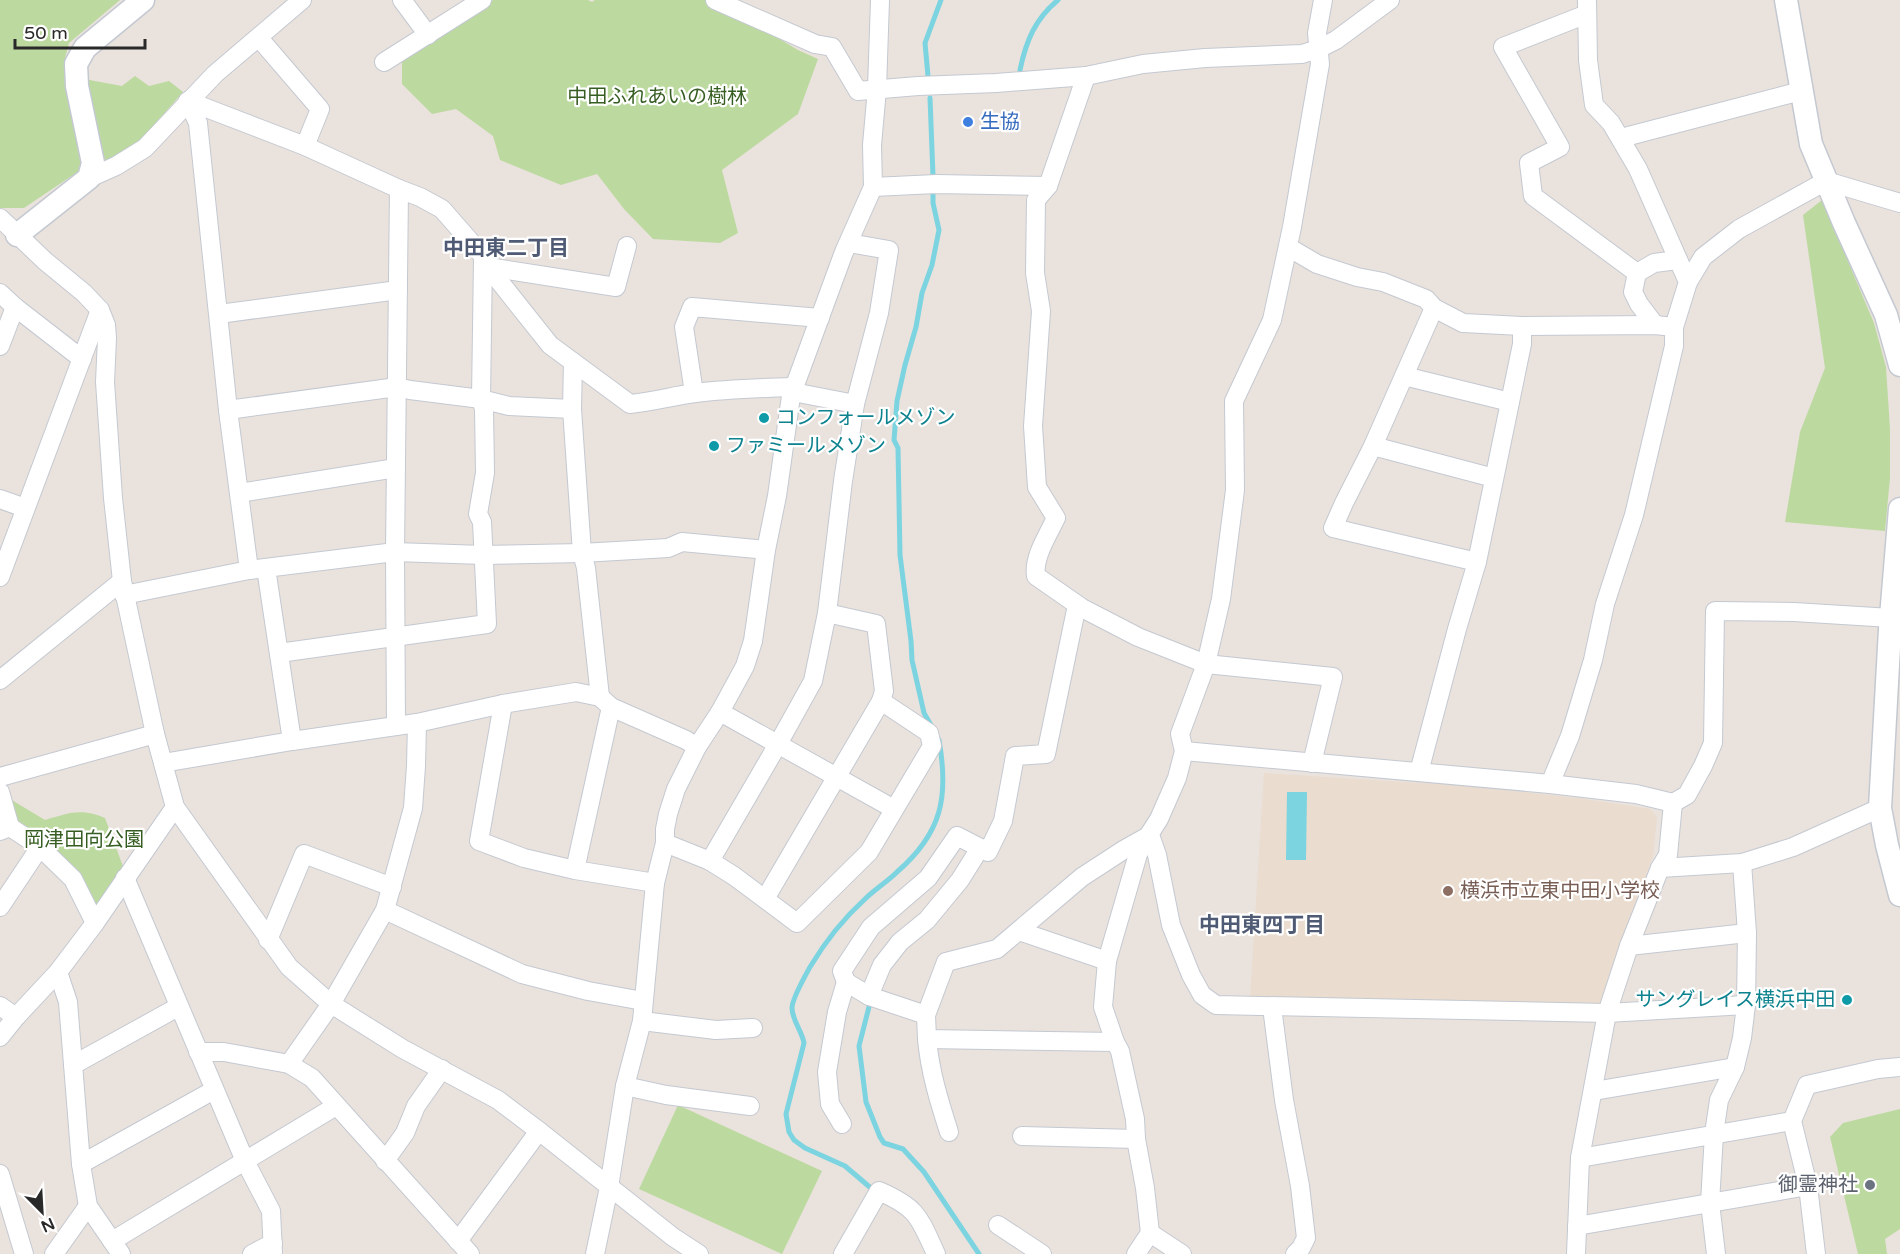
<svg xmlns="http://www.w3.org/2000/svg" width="1900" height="1254" viewBox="0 0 1900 1254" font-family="'Varela Round','Noto Sans JP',sans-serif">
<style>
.education{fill:#eadcce}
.green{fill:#bcda9f}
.water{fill:#7bd4e0}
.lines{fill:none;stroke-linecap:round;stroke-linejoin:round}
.stream{stroke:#7bd4e0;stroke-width:5}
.minor-casing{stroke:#c4c9d1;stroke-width:20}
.tertiary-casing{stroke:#c4c9d1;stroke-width:25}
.minor{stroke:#fff;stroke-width:18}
.tertiary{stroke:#fff;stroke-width:22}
.shop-dot{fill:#3f7fe0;stroke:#fff;stroke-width:2}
.culture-dot{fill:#0f9aa8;stroke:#fff;stroke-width:2}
.education-dot{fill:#8d6e63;stroke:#fff;stroke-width:2}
.worship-dot{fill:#6b7280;stroke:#fff;stroke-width:2}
.labels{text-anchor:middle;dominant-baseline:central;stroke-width:4.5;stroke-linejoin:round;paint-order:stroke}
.park-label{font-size:20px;fill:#375e22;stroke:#fff}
.shop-label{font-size:20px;fill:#366cbe;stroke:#fff;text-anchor:start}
.culture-label{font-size:20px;fill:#0d838f;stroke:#fff;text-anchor:start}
.education-label{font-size:20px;fill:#785e54;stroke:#fff;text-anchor:start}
.worship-label{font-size:20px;fill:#5b616d;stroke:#fff;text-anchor:end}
.neighbourhood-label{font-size:21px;font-weight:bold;fill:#4f5b74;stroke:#fff}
</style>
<rect width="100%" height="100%" fill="#eae2dd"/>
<!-- education -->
<path class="education" d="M1264 773 1466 786 1578 798 1650 809 1657 817 1653 856 1625 930 1604 1004 1250 999Z"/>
<!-- green -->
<g class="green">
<path d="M0 0H120L69 43 65 58 68 76 122 86 135 76 149 86 169 81 183 92 139 142 114 160 70 177 24 208H0Z"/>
<path d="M493 0H588L592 2 595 0H713L798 50 818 59 798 114 722 170 738 233 720 243 653 239 624 209 597 174 561 185 500 160 493 136 456 109 432 114 402 84V60Z"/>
<path d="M1822 200 1874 323 1886 367 1890 429V478L1885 531 1785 522 1800 432 1825 368 1803 215Z"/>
<path d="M10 799 45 820C70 813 80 808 105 818L124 869 96 908 19 823Z"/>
<path d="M678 1105 822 1171 782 1254 639 1189Z"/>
<path d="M1900 1109V1229L1885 1239 1887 1254H1858L1830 1137 1843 1123Z"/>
</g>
<!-- water -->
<path class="water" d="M1287 792H1307L1306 860H1286Z"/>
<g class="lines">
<!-- stream -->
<g class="stream">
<path d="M1020 70C1026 41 1035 19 1058 0"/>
<path d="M928 76 925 43 941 0"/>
<path d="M930 98 933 176V203L939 230 932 265 922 293 916 327 905 365 897 401 894 440 898 448 900 555 911 641 912 660 924 713 932 727"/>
<path d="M870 1003 859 1046 866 1102 880 1137 884 1143 903 1149 924 1172 979 1254"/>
<path d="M872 1189 845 1166 805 1148 794 1140 789 1132 786 1114 804 1043C802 1031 792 1020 792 1008 792 999 805 976 810 967 825 942 844 918 865 899 875 889 887 882 897 872 942 833 949 797 939 740"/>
</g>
<!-- minor casing -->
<g class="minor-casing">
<g id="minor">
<path d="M402 0 428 35"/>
<path d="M715 0 815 44 832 47 858 91 918 86 996 83 1086 76 1143 64 1205 58 1302 54 1318 49 1336 40 1390 0"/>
<path d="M1587 14 1503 47 1560 147 1529 163 1533 196 1637 273"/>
<path d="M259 38 320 109 305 146"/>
<path d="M384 62 482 0"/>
<path d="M1086 76 1048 186 1036 200 1035 273 1041 311 1033 426 1037 487 1056 518C1048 535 1033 557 1036 576L1082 608 1138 637 1206 664 1333 677 1312 763"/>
<path d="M188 101 305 146 399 189 420 197 442 209 483 256 488 267 550 345 630 404C652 402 673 396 695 393 727 389 760 388 793 387"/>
<path d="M188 101 198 123 228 410 249 570"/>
<path d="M1621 138 1801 91"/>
<path d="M89 178 116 166 145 148 215 74 302 0"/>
<path d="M873 187 936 184 1048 186"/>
<path d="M0 218 45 261 84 293 100 310 106 325 107 338 105 382 113 498 122 581 155 734 175 807 289 967 331 1004 403 1049 498 1100 539 1131 673 1237 699 1254"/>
<path d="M849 243 889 250 879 313 855 404"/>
<path d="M1288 247 1317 264 1357 277 1383 282 1426 299 1434 308 1463 323 1522 326 1655 325 1674 327"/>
<path d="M488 267 616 287 627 246"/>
<path d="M1688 282 1703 257 1739 229 1826 181 1900 203"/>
<path d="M0 293 15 307 82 359"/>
<path d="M1434 308 1373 446 1344 503 1333 528 1477 562"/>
<path d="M219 314 398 290"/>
<path d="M1655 325 1639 304 1633 292 1637 273 1654 263 1678 260"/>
<path d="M0 346 15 307"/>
<path d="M573 362 572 409 582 553 586 568 600 697"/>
<path d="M1404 376 1510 402"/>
<path d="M694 393 684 327 692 307 820 318"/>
<path d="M228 410 397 387 410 390 481 399 483 258"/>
<path d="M1373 446 1494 478"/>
<path d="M239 493 396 468"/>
<path d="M0 499 25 508"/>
<path d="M266 568 292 741 417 723 503 704 576 692 600 697 611 707 686 740 697 747"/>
<path d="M0 577 100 310"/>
<path d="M124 595 249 570 395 552 483 555 582 553 668 548 682 542 766 550"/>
<path d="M279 653 487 624 482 522 478 514 485 473 484 409 481 399 509 406 572 409"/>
<path d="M0 680 122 581"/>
<path d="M503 704 479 841 524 858 575 870 655 883"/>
<path d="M720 712 894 809"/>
<path d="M396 726 395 552 399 189"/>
<path d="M1184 751 1550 784 1636 794 1673 803 1668 855 1660 868 1629 946 1607 1013 1580 1158 1576 1254"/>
<path d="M163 763 292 741"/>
<path d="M1419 772 1457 629 1477 562 1522 344V326"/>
<path d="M0 777 155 734"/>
<path d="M1550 784 1570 736 1593 660 1605 604 1634 515 1674 346V327L1688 282 1638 169 1611 123 1594 105 1588 60 1587 0"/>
<path d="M0 792 10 827"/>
<path d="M1673 803 1687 795 1703 766 1713 743 1715 611 1794 612 1891 618"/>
<path d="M0 831 10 827 40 847 73 879 95 923"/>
<path d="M665 843 710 861 778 744 813 681 827 613 843 481 855 404 793 392"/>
<path d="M710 861 734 876 797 923 869 852 932 746 929 733 881 701 884 691 876 624 827 613"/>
<path d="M1660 868 1742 863 1793 847 1880 808"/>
<path d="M575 870 611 707"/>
<path d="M125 878 245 1161 271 1211 273 1254"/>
<path d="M765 899 881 701"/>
<path d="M0 907 40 847"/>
<path d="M385 910 522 974 588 991 643 1001"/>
<path d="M1019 931 1107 961"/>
<path d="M268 940 304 854 392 887"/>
<path d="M1629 946 1747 933"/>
<path d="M58 972 68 1002 81 1164 88 1206 121 1254"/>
<path d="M846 982 842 971 871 927 928 878 957 836 988 852 1003 821 1015 756 1046 754 1077 605"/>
<path d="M869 996 882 965 900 942 927 920 960 880 980 848"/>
<path d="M0 1006 16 1017"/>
<path d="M1272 1007 1284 1100 1300 1186 1306 1238 1301 1248 1295 1254"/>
<path d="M642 1021 716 1030 753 1028"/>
<path d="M0 1037 16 1017 58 972 95 923 175 807"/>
<path d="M927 1039C930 1072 939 1101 949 1132"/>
<path d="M1115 1042 927 1039 926 1015 946 962 997 949 1082 877 1125 849 1150 835 1157 855 1171 925 1191 975 1202 995 1216 1005 1607 1013 1746 1005"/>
<path d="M198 1052H224L289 1064 312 1078 470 1254"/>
<path d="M289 1064 331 1004 385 910 413 808 416 766 417 723"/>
<path d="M73 1065 178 1007"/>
<path d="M625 1086 666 1095 750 1106"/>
<path d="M1594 1091 1735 1067"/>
<path d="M842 1124 830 1104 827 1072 837 1012 846 982 869 996 926 1015"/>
<path d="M1022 1136 1136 1139"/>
<path d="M1580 1158 1792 1121"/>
<path d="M385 1161 405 1133 416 1106 442 1069"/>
<path d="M81 1164 214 1090"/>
<path d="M0 1174 24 1254"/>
<path d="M998 1225 1042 1254"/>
<path d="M1577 1226 1808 1186"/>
<path d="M1150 1233 1182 1254"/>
<path d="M112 1241 336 1106"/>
<path d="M458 1241 539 1131"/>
<path d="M54 1254 88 1206"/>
<path d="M252 1254 273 1243"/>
<path d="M595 1254 609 1187 625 1086 642 1021 655 883 665 843V829L668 814 676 789 697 747 720 712 745 666 753 641 766 550 777 496 791 396 844 252 873 187 872 145 877 89 880 0"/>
<path d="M843 1254 879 1191C918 1208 919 1217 936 1254"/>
<path d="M1136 1254 1150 1233 1145 1188 1136 1139 1135 1119 1120 1051 1115 1042 1103 1007 1107 961 1138 854 1143 844 1159 819 1177 778 1184 751 1180 734 1206 664 1221 599 1235 490 1234 401 1272 320 1292 227 1320 64 1317 33 1323 0"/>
<path d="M1716 1254 1710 1203 1714 1134 1719 1100 1735 1067 1742 1038 1746 1005 1747 933 1742 863"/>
<path d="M1816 1254 1808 1186 1792 1121 1807 1085 1878 1069 1900 1067"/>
</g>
</g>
<!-- tertiary casing -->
<g class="tertiary-casing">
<g id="tertiary">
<path d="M1786 0 1811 144 1844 223 1886 315 1900 365"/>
<path d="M17 235 89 178 93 163 77 86 76 64 85 48 143 0"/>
<path d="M1900 509 1890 629 1880 808 1887 845 1900 895"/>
</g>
</g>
<!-- minor -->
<use href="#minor" class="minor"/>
<!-- tertiary -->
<use href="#tertiary" class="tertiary"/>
</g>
<!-- markers -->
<circle class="shop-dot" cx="968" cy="122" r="6"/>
<g class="culture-dot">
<circle cx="764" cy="418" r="6"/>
<circle cx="714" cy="446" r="6"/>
<circle cx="1847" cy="1000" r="6"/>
</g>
<circle class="education-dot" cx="1448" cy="891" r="6"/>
<circle class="worship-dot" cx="1870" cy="1185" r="6"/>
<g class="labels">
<!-- park labels -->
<g class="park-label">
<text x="657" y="97">中田ふれあいの樹林</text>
<text x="84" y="840">岡津田向公園</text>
</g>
<!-- shop labels -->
<g class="shop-label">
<text x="980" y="122">生協</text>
</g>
<!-- culture labels -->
<g class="culture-label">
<text x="776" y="418">コンフォールメゾン</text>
<text x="726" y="446">ファミールメゾン</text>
<text x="1835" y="1000" text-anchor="end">サングレイス横浜中田</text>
</g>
<!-- education labels -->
<g class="education-label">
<text x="1460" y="891">横浜市立東中田小学校</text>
</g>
<!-- worship labels -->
<g class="worship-label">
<text x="1858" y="1185">御霊神社</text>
</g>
<!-- neighbourhood labels -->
<g class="neighbourhood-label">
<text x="506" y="248">中田東二丁目</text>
<text x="1262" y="925">中田東四丁目</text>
</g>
</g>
<!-- north arrow -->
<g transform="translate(42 1212) rotate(156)" stroke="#ffffff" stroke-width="4.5" paint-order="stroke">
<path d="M0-4.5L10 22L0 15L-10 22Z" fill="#292929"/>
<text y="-9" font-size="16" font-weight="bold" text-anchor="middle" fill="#292929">N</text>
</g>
<!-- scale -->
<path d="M15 39v9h130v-9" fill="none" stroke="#292929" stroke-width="3"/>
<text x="24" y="39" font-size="18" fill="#292929" stroke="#ffffff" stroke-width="4.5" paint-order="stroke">50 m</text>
</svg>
